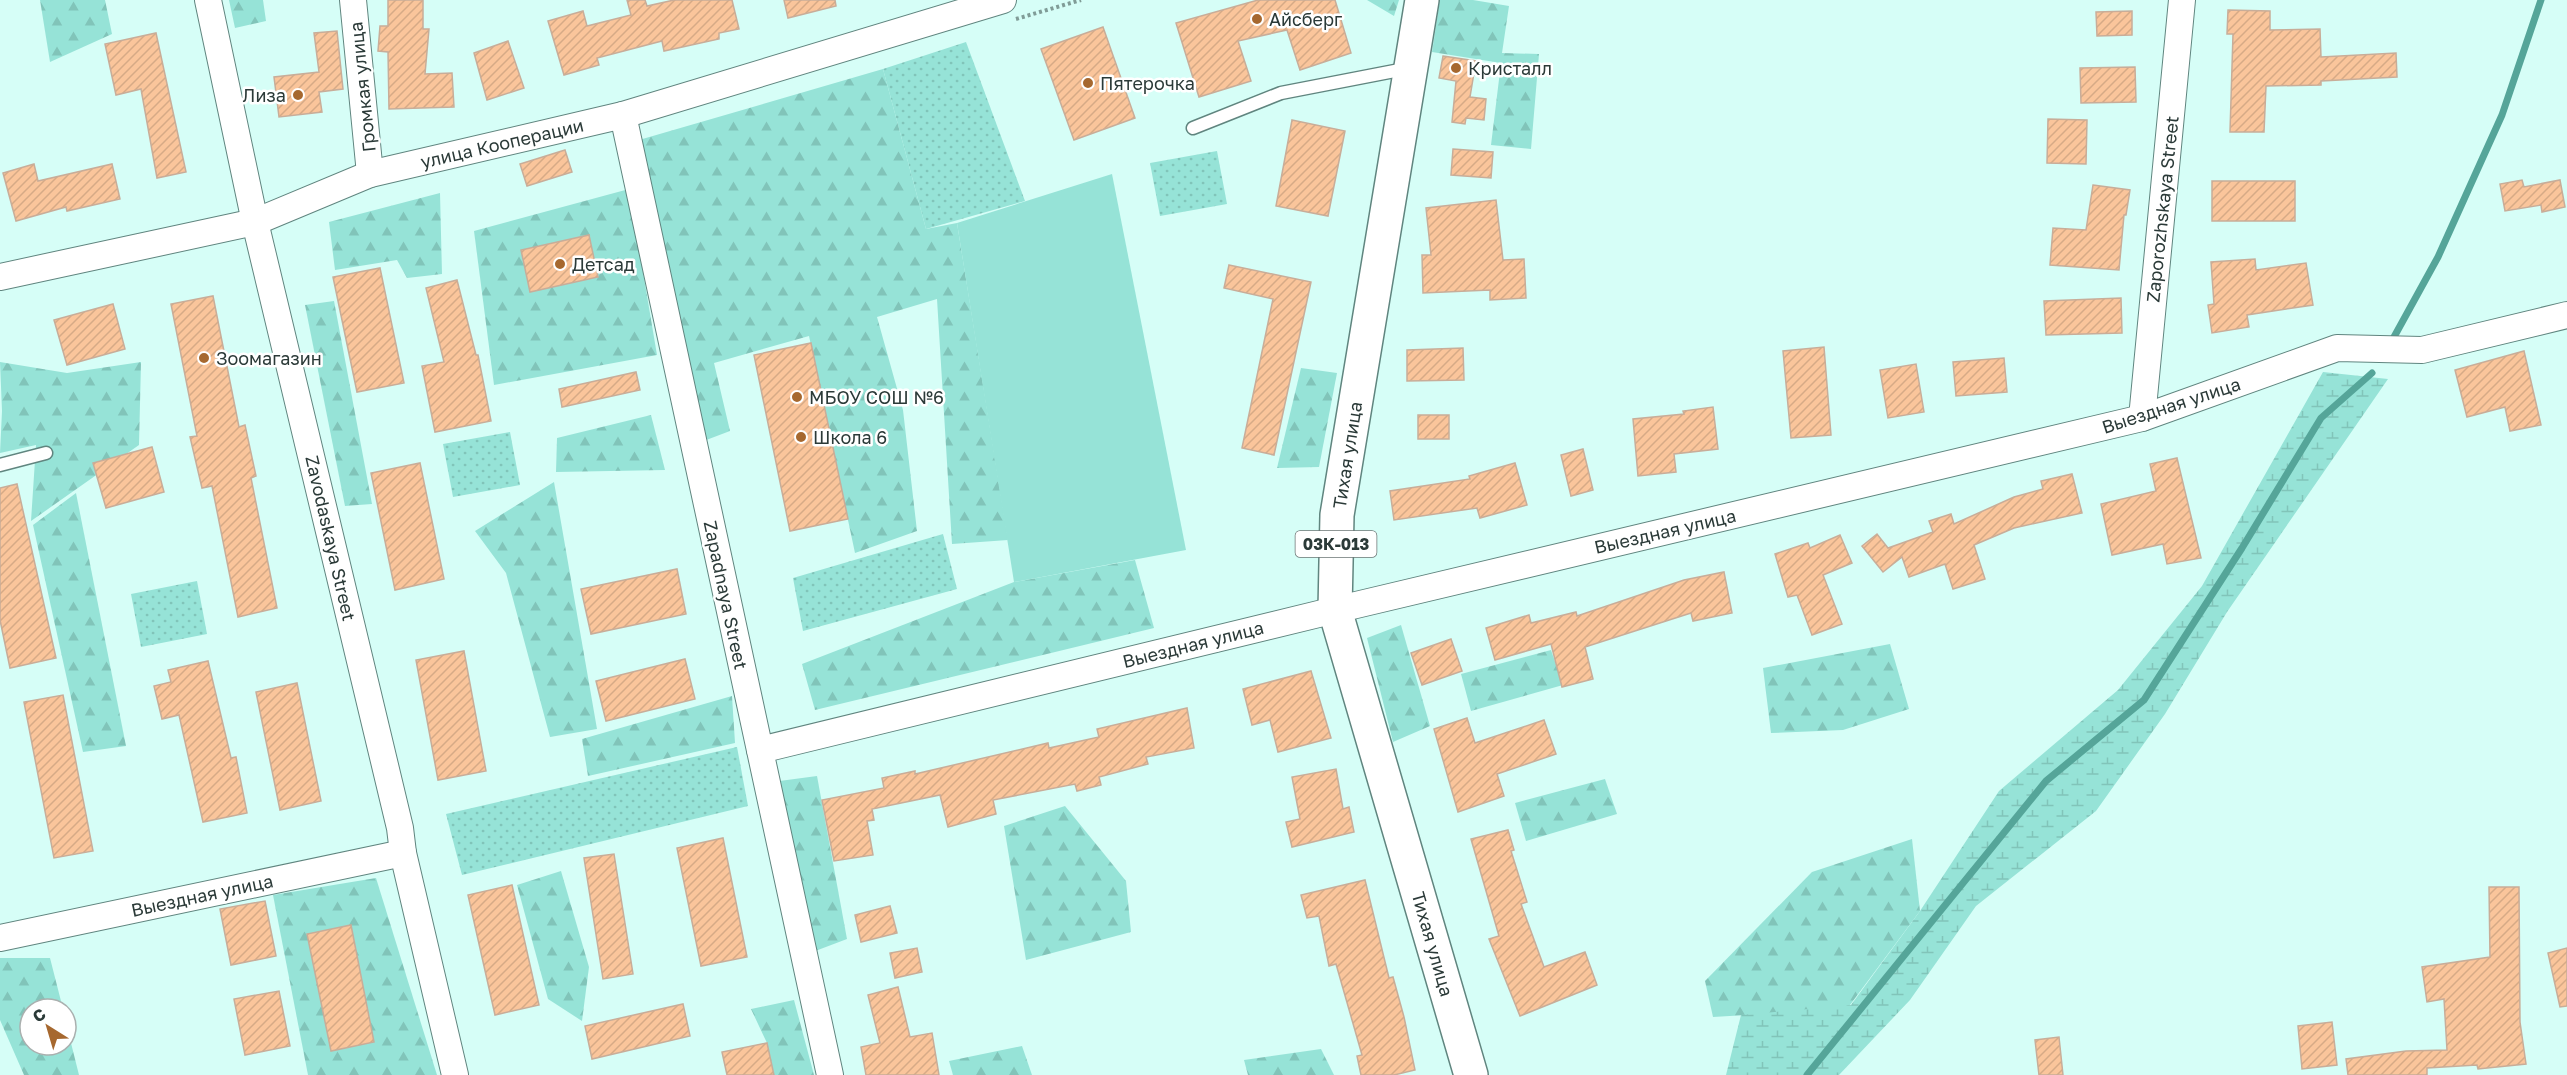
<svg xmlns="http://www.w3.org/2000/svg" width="2567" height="1075" viewBox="0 0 2567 1075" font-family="'Golos Text',sans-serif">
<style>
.grass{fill:url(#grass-dots)}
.forest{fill:url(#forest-firs)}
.wetland{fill:url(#wetland-marsh)}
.pitch{fill:#96e3d7}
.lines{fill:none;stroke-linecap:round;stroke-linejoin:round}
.stream{stroke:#55a599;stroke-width:7}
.building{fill:url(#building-hatch);stroke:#c8ad99;stroke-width:1.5}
.lane-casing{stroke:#60857f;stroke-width:15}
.street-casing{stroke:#60857f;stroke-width:28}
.primary-casing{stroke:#60857f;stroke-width:36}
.path{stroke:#809c97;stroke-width:4;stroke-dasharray:3 3;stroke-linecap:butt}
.lane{stroke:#fff;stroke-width:12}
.street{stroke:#fff;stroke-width:26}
.primary{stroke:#fff;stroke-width:33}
.poi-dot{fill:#a6682f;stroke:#fff;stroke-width:2}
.labels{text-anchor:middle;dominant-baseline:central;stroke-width:5;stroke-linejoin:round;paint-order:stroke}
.shield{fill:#fff;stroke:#6b7574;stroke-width:1.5}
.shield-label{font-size:16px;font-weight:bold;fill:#2b3a38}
.poi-label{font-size:18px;fill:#2b3a38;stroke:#fff;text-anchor:start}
.street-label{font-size:18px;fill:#2b3a38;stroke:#fff}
</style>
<defs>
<pattern id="grass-dots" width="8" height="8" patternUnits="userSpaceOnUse" patternTransform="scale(1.5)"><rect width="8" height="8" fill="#96e3d7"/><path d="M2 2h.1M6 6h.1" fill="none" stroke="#81c4b9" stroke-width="1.8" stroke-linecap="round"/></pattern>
<pattern id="forest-firs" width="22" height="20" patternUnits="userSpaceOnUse" patternTransform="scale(1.5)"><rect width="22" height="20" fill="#96e3d7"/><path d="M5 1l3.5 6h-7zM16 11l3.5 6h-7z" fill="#81c4b9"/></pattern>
<pattern id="wetland-marsh" width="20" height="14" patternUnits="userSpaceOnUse" patternTransform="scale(1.5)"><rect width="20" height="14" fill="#96e3d7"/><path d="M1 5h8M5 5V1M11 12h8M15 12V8" fill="none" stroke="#81c4b9"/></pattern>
<pattern id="building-hatch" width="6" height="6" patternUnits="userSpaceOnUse" patternTransform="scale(1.5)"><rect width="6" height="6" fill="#fac59b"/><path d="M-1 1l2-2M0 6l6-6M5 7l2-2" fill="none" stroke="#d6aa86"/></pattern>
</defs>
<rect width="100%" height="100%" fill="#d6fef7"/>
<!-- grass -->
<g class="grass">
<path d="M966 42 1025 201 926 229 883 69Z"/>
<path d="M1217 151 1227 204 1160 216 1150 163Z"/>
<path d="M510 432 520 485 453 497 443 444Z"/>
<path d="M943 534 957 589 803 631 793 578Z"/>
<path d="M197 581 207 634 141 647 131 594Z"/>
<path d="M737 747 748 806 462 875 446 814Z"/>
</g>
<!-- forest -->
<g class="forest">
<path d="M40 0H105L112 34 50 62Z"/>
<path d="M229 0H263L266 21 235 28Z"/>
<path d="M1367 0H1399L1394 16Z"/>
<path d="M1440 0H1473L1509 6 1502 53 1539 54 1531 149 1491 145 1501 63 1432 52Z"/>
<path d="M883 69 926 229 957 223 1008 540 952 544 937 299 877 317 903 410 917 531 855 553 809 336 714 363 730 431 701 442 639 140Z"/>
<path d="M629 189 657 355 494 385 474 231Z"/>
<path d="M440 193 442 274 407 278 397 260 335 270 329 222Z"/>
<path d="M334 301 372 504 345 506 305 305Z"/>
<path d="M0 362 67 373 141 362 139 445 31 521 36 445 0 453 2 411Z"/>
<path d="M1301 368 1337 373 1319 467 1277 468Z"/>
<path d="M651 415 665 470 556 472 557 438Z"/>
<path d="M554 482 597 729 550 737 506 573 475 531Z"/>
<path d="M76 493 126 746 83 752 33 525Z"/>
<path d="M1135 560 1154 628 815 710 802 664 1014 582Z"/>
<path d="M1401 625 1430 726 1393 742 1367 638Z"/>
<path d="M1890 644 1909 709 1843 730 1771 733 1763 668Z"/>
<path d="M1551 650 1563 685 1471 711 1461 674Z"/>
<path d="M732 696 735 743 588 776 582 739Z"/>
<path d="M817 776 847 939 810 953 772 782Z"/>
<path d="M1605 779 1617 814 1526 841 1515 803Z"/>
<path d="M1065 806 1126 881 1131 932 1026 960 1004 826Z"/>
<path d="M1912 839 1920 911 1847 1009 1713 1017 1705 981 1812 872Z"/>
<path d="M561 871 589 967 582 1021 548 999 517 885Z"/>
<path d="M376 878 437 1075H308L273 895Z"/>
<path d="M0 958H50L63 1009H30V1045H66V1023L79 1075H24L0 1020Z"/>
<path d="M794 1000 814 1075H774L767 1043 751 1009Z"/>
<path d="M1022 1046 1032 1075H953L949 1061Z"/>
<path d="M1321 1049 1334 1075H1248L1244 1060Z"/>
</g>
<!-- wetland -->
<path class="wetland" d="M2323 372 2388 379 2227 612 2165 714 2096 811 1976 906 1910 1000 1839 1075H1726L1741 1015 1863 1004 1851 1005 1920 911 1999 791 2118 690 2202 586Z"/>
<!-- pitch -->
<path class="pitch" d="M1112 174 1186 550 1014 582 957 223Z"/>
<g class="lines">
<!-- stream -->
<g class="stream">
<path d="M2394 337 2438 257 2502 115 2541 0"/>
<path d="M1807 1075 2046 781 2144 700 2242 548 2321 418 2372 373"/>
</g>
</g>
<!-- building -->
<g class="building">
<path d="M388 0H423V29H429L425 74 452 73 454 107 389 109 388 52 378 51 380 26H388Z"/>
<path d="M627 0H645L647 6 674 0H732L739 29 719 33V39L664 51 662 41 597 58 599 65 564 75 548 21 583 11 587 26 631 15Z"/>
<path d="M784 0H835L836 6 788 18Z"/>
<path d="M1258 0H1335L1351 53 1300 70 1287 30 1238 41 1251 81 1199 97 1176 23Z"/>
<path d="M2228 10 2270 11V30L2320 29 2321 57 2396 53 2397 77 2321 81V85L2266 86 2264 132H2230L2233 34H2227Z"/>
<path d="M2132 11V35L2097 36 2096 12Z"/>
<path d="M1103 27 1135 118 1074 140 1041 49Z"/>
<path d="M337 31 343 89 319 92 322 112 279 117 274 77 319 72 314 33Z"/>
<path d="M156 33 186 172 157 178 141 89 116 95 105 44Z"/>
<path d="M508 41 524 88 487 100 474 53Z"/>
<path d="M1443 56 1476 61 1470 97 1486 99 1484 120 1466 118 1465 124 1452 122 1456 81 1439 78Z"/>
<path d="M2135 67 2136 102 2081 103 2080 68Z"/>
<path d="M2048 119 2087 120 2086 164 2047 163Z"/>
<path d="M1292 120 1345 131 1328 216 1276 206Z"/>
<path d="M1453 149 1493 152 1491 178 1451 175Z"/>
<path d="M565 150 572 172 527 186 520 164Z"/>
<path d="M34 164 38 181 112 164 120 199 67 211 66 207 16 221 3 173Z"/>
<path d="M2522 180 2524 187 2560 180 2565 207 2542 212 2541 205 2505 211 2500 184Z"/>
<rect x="2212" y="181" width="83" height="40"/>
<path d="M2093 185 2130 190 2126 215H2124L2119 270 2050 265 2053 228 2086 230Z"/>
<path d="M1496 200 1503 260 1524 259 1526 298 1490 300V290L1423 293 1422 255H1431L1426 208Z"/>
<path d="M589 235 598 277 530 292 521 250Z"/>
<path d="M2255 259 2256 270 2306 263 2313 305 2247 315 2249 327 2212 333 2208 305 2214 304 2211 262Z"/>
<path d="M1229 265 1311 282 1274 455 1242 448 1273 299 1224 288Z"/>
<path d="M380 268 404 383 357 392 333 277Z"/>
<path d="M457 280 476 355H478L491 421 435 432 422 366 444 362 426 288Z"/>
<path d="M213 296 239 427 245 425 256 476 251 478 277 608 238 617 212 486 202 488 190 437 197 436 171 304Z"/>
<path d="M2121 298 2122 333 2046 335 2044 301Z"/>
<path d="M113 304 125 349 67 365 54 320Z"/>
<path d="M811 343 848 519 790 531 754 355Z"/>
<path d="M1824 347 1831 435 1791 438 1783 351Z"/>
<path d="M1463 348 1464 380 1407 381V350Z"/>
<path d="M2524 351 2541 425 2510 431 2505 407 2467 417 2455 370Z"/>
<path d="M2004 358 2007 392 1956 396 1953 362Z"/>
<path d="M1916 364 1924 412 1888 418 1880 370Z"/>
<path d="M636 372 640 390 562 407 559 389Z"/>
<path d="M1713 407 1718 449 1674 454 1676 472 1638 476 1633 419 1684 414 1683 411Z"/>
<rect x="1418" y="415" width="31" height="24"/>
<path d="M152 447 164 492 106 508 93 463Z"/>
<path d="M1583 449 1593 490 1571 496 1561 455Z"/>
<path d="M2177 458 2201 558 2167 564 2163 544 2112 555 2101 504 2156 491 2150 464Z"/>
<path d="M420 463 444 579 395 590 371 473Z"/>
<path d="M1515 463 1527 505 1480 518 1477 508 1394 520 1390 491 1470 479 1469 476Z"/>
<path d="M2072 474 2082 513 2014 528 1974 545 1985 579 1953 589 1945 564 1909 577 1902 557 1883 572 1862 546 1877 534 1888 548 1933 532 1929 521 1951 514 1954 524 2014 497 2043 489 2041 481Z"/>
<path d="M17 484 56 658 10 668 0 620V488Z"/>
<path d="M1840 535 1852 563 1823 575 1842 624 1812 635 1797 595 1788 597 1775 554 1808 543 1810 548Z"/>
<path d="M677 569 686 614 591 634 581 589Z"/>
<path d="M1724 572 1732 613 1693 621 1691 613 1585 647 1593 679 1562 687 1551 644 1495 660 1486 628 1529 615 1531 623 1576 612 1577 616 1684 580Z"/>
<path d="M1451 639 1462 671 1422 685 1411 653Z"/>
<path d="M464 651 486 771 438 780 416 660Z"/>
<path d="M685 659 695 699 606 721 596 681Z"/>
<path d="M208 661 231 758 236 757 247 813 203 822 179 715 162 719 154 686 171 682 168 670Z"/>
<path d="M1311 671 1331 738 1278 752 1270 720 1252 725 1243 689Z"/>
<path d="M297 683 321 801 280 810 256 692Z"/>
<path d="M63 695 93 851 54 858 24 702Z"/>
<path d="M1187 708 1194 748 1146 757 1148 764 1099 777 1101 785 1077 791 1075 784 993 800 996 814 948 827 940 795 872 809 874 820 867 821 873 855 834 861 822 800 884 788 882 778 915 771V774L1048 743 1049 748 1099 737 1097 729Z"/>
<path d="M1467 718 1475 743 1544 720 1556 754 1497 774 1504 796 1458 812 1434 729Z"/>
<path d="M1336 769 1343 809 1349 807 1354 832 1292 847 1286 822 1300 819 1292 777Z"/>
<path d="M1508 830 1514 850 1511 851 1527 902 1521 904 1544 967 1585 952 1597 985 1520 1016 1489 939 1499 936 1471 839Z"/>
<path d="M723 838 747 957 701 966 677 848Z"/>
<path d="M614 854 633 974 603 979 584 858Z"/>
<path d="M1365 880 1389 978 1393 977 1404 1017 1415 1070 1394 1075H1361L1357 1056 1362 1055 1336 964 1329 966 1319 916 1307 918 1301 895Z"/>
<path d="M512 885 539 1005 495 1015 468 895Z"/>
<path d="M2489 887H2519L2520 1022 2526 1064 2478 1069 2477 1065 2427 1068V1075H2348L2346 1059 2406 1051 2447 1050 2444 999 2427 1002 2422 967 2490 957Z"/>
<path d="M265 901 276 956 231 965 220 909Z"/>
<path d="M890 906 897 933 861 942 855 915Z"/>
<path d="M351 925 374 1042 331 1051 307 934Z"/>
<path d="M917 948 922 972 895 978 890 953Z"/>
<path d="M2567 948V1006L2560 1007 2548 953Z"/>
<path d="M898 987 910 1037 932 1033 939 1075H866L861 1047 880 1043 868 995Z"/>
<path d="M279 991 290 1046 245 1055 234 999Z"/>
<path d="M683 1004 690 1036 592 1059 585 1026Z"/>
<path d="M2332 1022 2337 1065 2302 1069 2298 1026Z"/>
<path d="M2059 1037 2063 1075H2039L2035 1040Z"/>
<path d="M767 1043 774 1075H727L722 1052Z"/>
</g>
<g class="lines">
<!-- lane casing -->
<g class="lane-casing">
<g id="lane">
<path d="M1193 128 1281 93 1410 68"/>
<path d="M0 465 46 453"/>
</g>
</g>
<!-- street casing -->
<g class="street-casing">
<g id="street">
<path d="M208 0 255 222 400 828 403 853 455 1075"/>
<path d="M353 0 370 174"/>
<path d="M623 115 830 1075"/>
<path d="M0 277 255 222 370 174 623 115 1003 0"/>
<path d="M2142 418 2182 0"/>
<path d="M760 750 1335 610 2142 418 2337 348 2422 350 2567 315"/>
<path d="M0 938 403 853"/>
</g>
</g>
<!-- primary casing -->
<g class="primary-casing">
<path id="primary" d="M1422 0 1337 515 1335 610 1471 1075"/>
</g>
<!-- path -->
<path class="path" d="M1016 19 1081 0"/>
<!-- lane -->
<use href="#lane" class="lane"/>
<!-- street -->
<use href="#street" class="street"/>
<!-- primary -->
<use href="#primary" class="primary"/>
</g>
<!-- markers -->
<g class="poi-dot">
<circle cx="1257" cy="19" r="6"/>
<circle cx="1456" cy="68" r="6"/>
<circle cx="1088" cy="83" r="6"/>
<circle cx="298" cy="95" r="6"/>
<circle cx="560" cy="264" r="6"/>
<circle cx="204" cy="358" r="6"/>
<circle cx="797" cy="397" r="6"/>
<circle cx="801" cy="437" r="6"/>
</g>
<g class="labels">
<!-- shield labels -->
<rect class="shield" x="1295.5" y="531" width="81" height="26" rx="4.5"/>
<g class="shield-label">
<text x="1336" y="544">03К-013</text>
</g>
<!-- poi labels -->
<g class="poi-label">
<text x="1269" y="19">Айсберг</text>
<text x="1468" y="68">Кристалл</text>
<text x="1100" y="83">Пятерочка</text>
<text x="286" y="95" text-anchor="end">Лиза</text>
<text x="572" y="264">Детсад</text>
<text x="216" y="358">Зоомагазин</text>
<text x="809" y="397">МБОУ СОШ №6</text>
<text x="813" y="437">Школа 6</text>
</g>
<!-- street labels -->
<g class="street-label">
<text transform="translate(362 87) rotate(-96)">Громкая улица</text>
<text transform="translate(502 143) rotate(-13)">улица Кооперации</text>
<text transform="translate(2162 209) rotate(-84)">Zaporozhskaya Street</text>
<text transform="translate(2171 405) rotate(-18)">Выездная улица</text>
<text transform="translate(1347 455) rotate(-81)">Тихая улица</text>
<text transform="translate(1665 531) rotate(-13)">Выездная улица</text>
<text transform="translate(331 538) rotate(77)">Zavodaskaya Street</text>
<text transform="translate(726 595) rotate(78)">Zapadnaya Street</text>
<text transform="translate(1193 644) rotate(-14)">Выездная улица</text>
<text transform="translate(202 895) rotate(-12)">Выездная улица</text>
<text transform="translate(1433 944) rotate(74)">Тихая улица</text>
</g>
</g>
<!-- north arrow -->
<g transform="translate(48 1027) rotate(323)"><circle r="28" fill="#ffffff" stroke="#aab0af" stroke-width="1.5"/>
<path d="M0-4.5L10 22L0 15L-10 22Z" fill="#a6682f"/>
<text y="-9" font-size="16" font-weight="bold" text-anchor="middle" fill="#2b3a38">С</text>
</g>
</svg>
